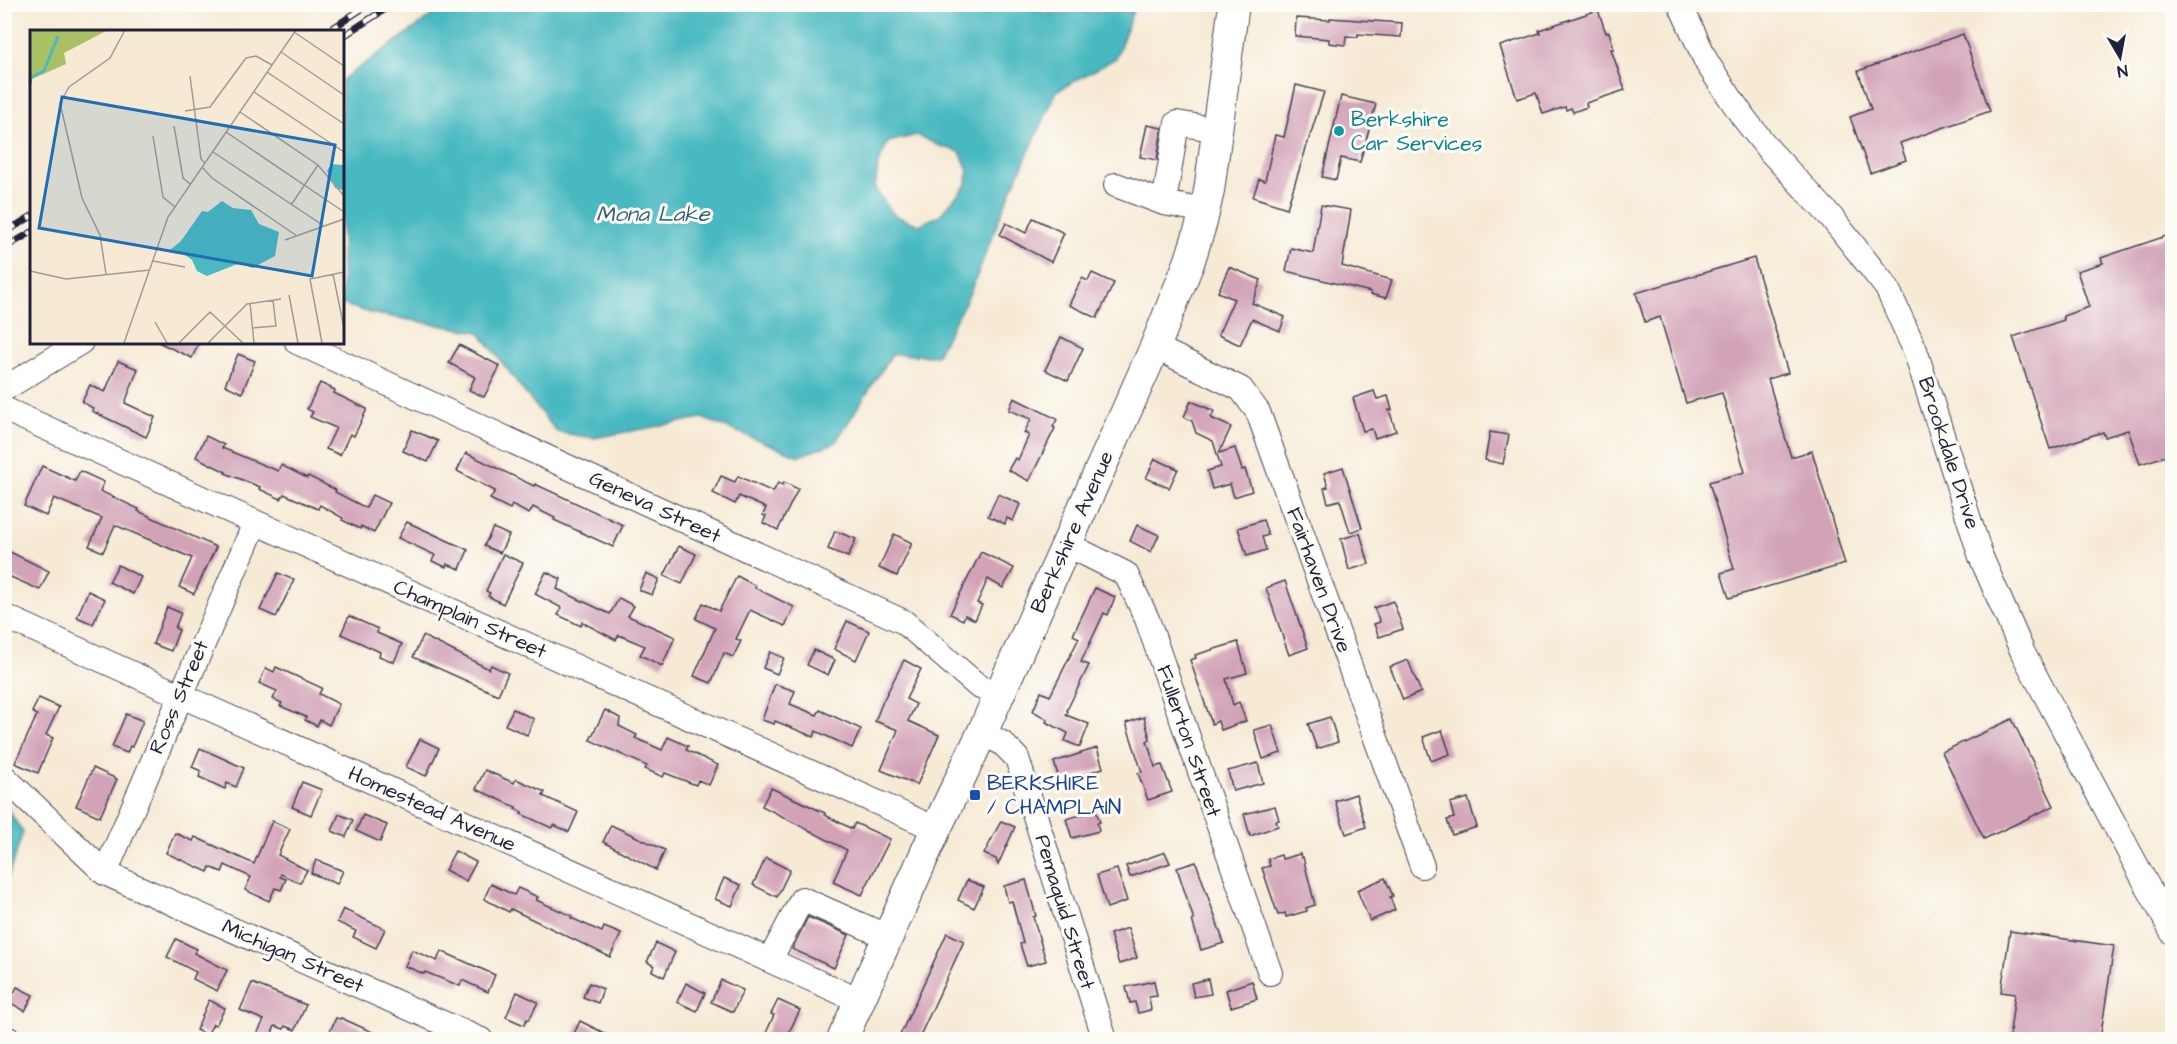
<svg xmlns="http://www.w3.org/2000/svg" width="2177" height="1044" viewBox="0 0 2177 1044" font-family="'Architects Daughter',sans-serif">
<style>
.water{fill:#4ab9c1;stroke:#366e7e;stroke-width:1.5;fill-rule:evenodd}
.building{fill:#d2a2b7}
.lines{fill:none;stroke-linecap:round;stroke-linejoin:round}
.minor-casing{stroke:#424052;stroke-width:26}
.major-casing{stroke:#424052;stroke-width:32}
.minor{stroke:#fff;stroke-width:24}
.major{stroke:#fff;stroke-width:30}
.rail-casing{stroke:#22223b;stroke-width:7}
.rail{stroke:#fdfcf7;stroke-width:4.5;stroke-dasharray:14;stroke-linecap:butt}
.culture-dot{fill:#0f9aa8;stroke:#fdfcf7;stroke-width:2}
.transit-dot{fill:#1a4fb4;stroke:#fdfcf7;stroke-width:2}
.labels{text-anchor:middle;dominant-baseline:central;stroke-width:6;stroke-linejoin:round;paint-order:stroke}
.culture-label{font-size:21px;fill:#0d838f;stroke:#fdfcf7;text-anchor:start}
.street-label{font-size:21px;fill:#22223b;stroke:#fdfcf7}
.transit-label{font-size:21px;fill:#164399;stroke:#fdfcf7;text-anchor:start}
.water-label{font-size:22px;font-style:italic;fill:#325e71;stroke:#fdfcf7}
.inset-river{fill:none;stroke:#4ab9c1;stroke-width:3}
.inset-road{fill:none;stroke:#a19a97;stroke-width:1.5}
.view{fill:#1f6fb2;fill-opacity:0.15;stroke:#1f6fb2;stroke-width:3}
.inset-edge{fill:none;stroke:#22223b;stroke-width:3}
</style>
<rect width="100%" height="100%" fill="#fdfcf7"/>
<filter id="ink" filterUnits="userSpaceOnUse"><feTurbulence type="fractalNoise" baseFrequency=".0167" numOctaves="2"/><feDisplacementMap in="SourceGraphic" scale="12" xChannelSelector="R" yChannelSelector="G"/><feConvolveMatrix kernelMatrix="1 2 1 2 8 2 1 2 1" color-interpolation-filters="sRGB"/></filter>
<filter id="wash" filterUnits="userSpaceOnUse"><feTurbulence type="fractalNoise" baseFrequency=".008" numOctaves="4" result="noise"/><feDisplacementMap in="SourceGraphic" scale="24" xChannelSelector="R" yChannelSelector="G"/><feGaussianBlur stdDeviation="1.35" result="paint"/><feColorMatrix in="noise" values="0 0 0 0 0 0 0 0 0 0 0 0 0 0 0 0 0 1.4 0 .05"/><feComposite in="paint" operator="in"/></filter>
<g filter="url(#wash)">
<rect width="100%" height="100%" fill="#f6ead5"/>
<!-- water -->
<g class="water">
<path d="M565 4H1028L1045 13 1133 11 1116 58 1057 91 1005 204 970 293 936 356 892 354 835 443 799 456 702 418 594 438 557 432 522 389 479 332 370 313 342 304V80L447 5ZM917 135 940 146 960 152 968 170 967 184 940 215 919 225 894 215 875 189 878 164 888 142Z"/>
<path d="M5 806 23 832 5 886Z"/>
</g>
<g id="blocks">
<!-- building -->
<g class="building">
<path d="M1598 10 1606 33 1609 32 1614 49H1611L1625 90 1586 103 1587 107 1573 112 1571 108 1566 110 1565 107 1543 114 1536 93 1517 99 1500 46 1540 33 1539 30Z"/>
<path d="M1296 18 1330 20V18L1402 23 1401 37 1358 34V37L1346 36 1345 45 1329 43V39L1295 36Z"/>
<path d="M1963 34 1990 111 1900 143 1906 160 1870 173 1850 117 1871 109 1858 71Z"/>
<path d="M1296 85 1324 92 1287 208 1253 197 1259 179 1265 181 1275 135 1284 137Z"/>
<path d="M1341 96 1376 104 1360 162 1341 158 1336 180 1322 177Z"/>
<path d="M1147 125 1162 128 1157 160 1140 157Z"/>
<path d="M1321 205 1351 210 1342 266 1392 280 1386 298 1370 294 1371 292 1286 271 1291 248 1313 253Z"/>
<path d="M1033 218 1064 233 1051 262 1000 235 1006 223 1026 233Z"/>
<path d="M2172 234V454L2140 464 2128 430 2105 437 2103 432 2050 449 2013 337 2064 320 2063 316 2089 307 2077 271 2103 263 2101 258Z"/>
<path d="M1754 258 1788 373 1768 379 1791 457 1812 451 1845 564 1729 598 1721 573 1734 569 1709 482 1745 472 1722 393 1686 403 1660 317 1645 322 1636 293Z"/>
<path d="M1229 267 1261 280 1252 303 1285 317 1280 331 1252 319 1240 345 1218 335 1234 299 1218 292Z"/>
<path d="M1092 273 1114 283 1097 318 1069 305 1082 278 1088 281Z"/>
<path d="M1061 337 1083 348 1068 381 1045 370Z"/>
<path d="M158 342H199L192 358Z"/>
<path d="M459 345 500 366 484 397 469 390 475 377 449 363Z"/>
<path d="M238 354 255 361 242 393 225 385Z"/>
<path d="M118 361 138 369 125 403 155 417 146 437 92 411 93 408 82 402 90 385 105 392Z"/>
<path d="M320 383 335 390 334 393 367 409 354 436 350 434 340 455 326 449 336 428 310 417 313 412 307 409Z"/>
<path d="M1374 391 1377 399 1388 396 1392 410H1389L1396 431 1375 438 1372 429 1363 431 1353 398Z"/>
<path d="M1014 398 1057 419 1053 427 1055 428 1029 481 1008 470 1015 458 1018 460 1029 435 1024 433 1031 419 1009 410Z"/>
<path d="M1191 401 1214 411 1211 418 1231 427 1219 453 1235 448 1242 470 1245 469 1252 491 1234 497 1230 484 1212 489 1207 471 1221 467 1213 441 1196 433 1192 421 1184 417Z"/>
<path d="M412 430 438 441 428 462 403 451Z"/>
<path d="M1490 432 1509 435 1503 464 1485 460Z"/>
<path d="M206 436 224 445 222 448 278 471 281 465 307 478 308 476 336 490 335 492 366 508 372 495 389 503 374 533 361 526 360 529 342 520 343 518 320 505 318 509 284 494 281 499 259 489 260 487 225 473 226 472 196 457Z"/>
<path d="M466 453 534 486 535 484 623 525 613 547 554 520 555 518 533 507 529 514 512 505 510 509 490 499 495 491 457 471Z"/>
<path d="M1155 459 1178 469 1169 488 1146 478Z"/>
<path d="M42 466 75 481 80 471 104 482 100 491 139 509 138 511 216 547 194 594 179 587 192 558 115 525 103 552 89 546 102 518 54 498 46 516 24 506Z"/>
<path d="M1343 467 1362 528 1350 532 1340 500 1328 503 1324 488 1328 487 1324 473Z"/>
<path d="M721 476 735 482 738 476 773 492 778 483 783 485 784 482 798 489 778 530 763 523 766 516 763 515 766 508 739 496 735 504 713 493Z"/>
<path d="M998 494 1020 504 1013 521 1007 518 1005 524 988 516Z"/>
<path d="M1263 520 1268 535 1262 537 1266 550 1247 556 1238 528Z"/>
<path d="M407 522 468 550 460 569 447 564 446 567 432 561 435 555 398 538Z"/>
<path d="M1137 525 1159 535 1151 552 1130 541Z"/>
<path d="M493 528 509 535 500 553 484 546Z"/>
<path d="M835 531 856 539 848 557 828 549Z"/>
<path d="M1360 533 1369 564 1349 570 1341 539Z"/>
<path d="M894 534 912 543 897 576 879 568Z"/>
<path d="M679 546 696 554 682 584 664 576Z"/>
<path d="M4 549 49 571 40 590 4 574Z"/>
<path d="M981 552 1014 568 1003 588 988 579 977 603 982 605 975 620 965 615 963 620 950 614Z"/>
<path d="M503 554 523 563 503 604 488 596 490 593 486 591Z"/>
<path d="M118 565 141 577 133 594 109 582Z"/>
<path d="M546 572 561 579 557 589 610 614 619 598 634 606 628 616 675 637 662 666 640 655 645 646 619 635 616 640 582 622 581 626 558 615 562 608 535 594Z"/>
<path d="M278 573 294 580 276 617 260 610Z"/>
<path d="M646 573 659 579 652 595 639 590Z"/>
<path d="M737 576 756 586 755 588 794 607 785 626 750 610 736 639 741 641 733 657 724 653 711 683 694 676 715 628 696 619 703 603 719 611Z"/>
<path d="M1285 581 1308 648 1289 655 1266 588Z"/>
<path d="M1095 588 1115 597 1108 615 1104 613 1081 662 1089 665 1067 710 1068 711 1066 715 1089 724 1080 747 1065 741 1068 733 1046 722 1047 719 1033 711 1041 692 1050 696 1079 638 1073 635Z"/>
<path d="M88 591 105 599 93 624 77 617Z"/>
<path d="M1393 601 1403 629 1379 637 1374 624 1380 622 1374 608Z"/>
<path d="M167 607 181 613 175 628 179 630 171 651 153 644Z"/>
<path d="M349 616 378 629 377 633 402 644 394 662 379 656 380 652 341 634Z"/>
<path d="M847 621 869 631 856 660 834 649Z"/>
<path d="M423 636 489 669 491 665 508 673 498 695 413 657Z"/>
<path d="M1238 642 1247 673 1226 679 1233 705 1239 702 1246 721 1221 730 1218 721 1212 724 1190 660 1196 658 1195 655Z"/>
<path d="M814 650 835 660 828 675 807 665Z"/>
<path d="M770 652 784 658 777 674 763 668Z"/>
<path d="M904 660 921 669 906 699 916 704 908 721 939 735 917 785 881 770 898 730 875 721 883 701Z"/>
<path d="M1408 660 1421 692 1403 700 1390 667Z"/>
<path d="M276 667 322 688 319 694 339 704 329 725 320 720 317 726 305 720 306 717 280 706 282 703 273 699 277 691 259 683 266 668 274 672Z"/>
<path d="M775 684 795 691 790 704 817 715 820 710 861 729 852 748 816 731 814 737 775 721 774 724 762 720Z"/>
<path d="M39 698 59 707 46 735 53 738 38 773 15 763 37 715 32 712Z"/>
<path d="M513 709 534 719 527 735 505 725Z"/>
<path d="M605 710 620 718 619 726 637 735 635 738 662 750 668 737 688 746 686 750 718 765 709 785 698 780 696 785 665 773 663 777 645 769 647 766 590 740Z"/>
<path d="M126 714 143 721 132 747 130 746 127 753 112 747Z"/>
<path d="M1144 717 1150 739 1147 741 1155 767 1162 765 1172 792 1148 800 1138 773 1142 772 1126 723Z"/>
<path d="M1330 717 1338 742 1317 749 1308 724Z"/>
<path d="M2012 719 2054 806 1984 839 1942 752Z"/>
<path d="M1272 725 1281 753 1263 759 1254 730Z"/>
<path d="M1442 730 1450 754 1431 761 1423 737Z"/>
<path d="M420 739 439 748 426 776 406 767Z"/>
<path d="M200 748 244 768 236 787 227 783 225 789 199 777 201 771 192 767Z"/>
<path d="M1097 748 1103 768 1060 782 1054 762Z"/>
<path d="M1258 763 1263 783 1233 791 1228 771Z"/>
<path d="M93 768 117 779 100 817 76 806Z"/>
<path d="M485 770 514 783 516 779 545 792 543 796 578 812 569 832 554 825 552 828 521 814 522 812 515 809 516 807 476 789Z"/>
<path d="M302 782 322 790 311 815 292 807Z"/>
<path d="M771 788 825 813V815L852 829 855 823 890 839 862 895 833 882 847 850 762 806Z"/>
<path d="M1356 794 1366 827 1346 834 1335 801Z"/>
<path d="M1468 798 1477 827 1452 835 1447 820 1454 818 1450 803Z"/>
<path d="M1275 806 1279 820 1276 821 1278 826 1250 836 1244 814Z"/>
<path d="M1096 811 1100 822 1097 823 1099 831 1072 838 1066 819Z"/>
<path d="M339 814 353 820 346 837 332 831Z"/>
<path d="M363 815 387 825 380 842 356 831Z"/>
<path d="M272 821 290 829 278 855 307 870 300 883 281 874 280 877 286 879 281 890 275 888 269 901 245 890 251 877 225 865 222 872 210 867 208 872 166 853 175 833 193 841 195 837 254 864Z"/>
<path d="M1001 821 1015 827 998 865 996 859 984 854Z"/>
<path d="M611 825 665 850 656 870 603 842Z"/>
<path d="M455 851 476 862 466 881 445 870Z"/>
<path d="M1165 852 1170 863 1130 877 1126 866Z"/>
<path d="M1300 854 1301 858 1303 857 1315 905 1306 908 1307 911 1286 917 1285 913 1278 915 1262 868 1270 866 1268 859 1281 855 1282 859Z"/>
<path d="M766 858 790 870 777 897 753 885Z"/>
<path d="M316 860 343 871 337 884 311 873Z"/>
<path d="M1196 862 1224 943 1201 950 1192 920H1194L1177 868Z"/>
<path d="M1117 869 1127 901 1107 908 1097 875Z"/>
<path d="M724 878 741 885 732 906 715 899Z"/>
<path d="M1385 878 1393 896 1390 897 1395 910 1370 921 1357 890Z"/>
<path d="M967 880 984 887 974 908 958 900Z"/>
<path d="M1026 880 1036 916 1033 917 1046 961 1027 966 1020 944 1023 943 1012 901 1008 902 1004 886Z"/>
<path d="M491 884 514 895 518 888 538 897 536 900 572 916 571 918 602 932 604 927 621 934 610 957 511 909 509 912 484 899Z"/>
<path d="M343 909 385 929 376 948 353 937 356 931 337 922Z"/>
<path d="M808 917 849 935 834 968 792 949Z"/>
<path d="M1128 928 1137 958 1119 964 1110 934Z"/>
<path d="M2010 931 2114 946 2100 1040H2009L2015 994 2001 992Z"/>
<path d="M947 933 964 941 918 1040H909L900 1035Z"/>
<path d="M176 939 197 949 194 953 227 970 217 991 193 979 196 972 167 957Z"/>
<path d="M656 943 675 952 664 977 652 971 654 966 647 962Z"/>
<path d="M412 950 437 961 441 951 495 975 488 992 462 980 460 986 425 972 424 974 405 966Z"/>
<path d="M1208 979 1211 994 1194 997 1191 983Z"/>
<path d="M721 980 743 990 733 1012 711 1002Z"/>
<path d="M1154 981 1157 996 1149 997 1151 1010 1138 1013 1135 1002 1130 1003 1126 987Z"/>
<path d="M1252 981 1257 999 1231 1007 1226 990Z"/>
<path d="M252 983 306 1005 295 1030 285 1026 284 1029 275 1026 269 1040H254L264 1020 240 1010Z"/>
<path d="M589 983 603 989 598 1003 583 997Z"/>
<path d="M686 983 705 993 697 1011 677 1002Z"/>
<path d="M17 987 33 995 25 1011 9 1002Z"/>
<path d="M517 992 538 1002 529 1020 527 1019 524 1025 506 1017Z"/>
<path d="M209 1000 225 1008 216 1025 213 1024 207 1035 196 1030Z"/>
<path d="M778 1000 800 1010 785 1040H763L774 1015 771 1014Z"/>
<path d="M336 1018 340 1019 341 1018 390 1040H326Z"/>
<path d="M580 1021 618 1040H571Z"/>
</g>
</g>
</g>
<g filter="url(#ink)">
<use href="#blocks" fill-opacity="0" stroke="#424052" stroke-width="1.5"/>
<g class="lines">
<!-- minor casing -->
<g class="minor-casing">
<g id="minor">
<path d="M1680 4 1707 63 1743 117 1769 150 1831 217 1887 288 1915 350 1981 557 2023 653 2172 932"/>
<path d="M1116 185 1164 203"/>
<path d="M1205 211 1164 203 1177 123 1218 130"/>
<path d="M297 342 904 622 978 686 999 695"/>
<path d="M1155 347 1241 389 1258 412 1422 866"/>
<path d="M4 389 81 342"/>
<path d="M4 409 936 829"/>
<path d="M1066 544 1126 574 1147 619 1270 973"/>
<path d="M4 616 860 1001"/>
<path d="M982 733 1002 743 1017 758 1105 1040"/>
<path d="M4 777 105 873 481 1040"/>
<path d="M105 873 255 523"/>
<path d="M770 960 802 899 888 937"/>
<path d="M4 1037 10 1040"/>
</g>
</g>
<!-- major casing -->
<g class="major-casing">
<path id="major" d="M842 1040 936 829 982 733 1155 347 1189 263 1202 222 1209 191 1234 4"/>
</g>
<!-- minor -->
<use href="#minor" class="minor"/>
<!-- major -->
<use href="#major" class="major"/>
<!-- rail casing -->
<g class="rail-casing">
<g id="rail">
<path d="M327 32 369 4"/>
<path d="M342 37 393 4"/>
<path d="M4 233 32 216"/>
<path d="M4 248 32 232"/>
</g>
</g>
<!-- rail -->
<use href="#rail" class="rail"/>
</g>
</g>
<!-- markers -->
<circle class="culture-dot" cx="1339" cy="131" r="6"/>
<rect class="transit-dot" x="969" y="789" width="12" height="12" rx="3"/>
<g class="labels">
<!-- culture labels -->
<g class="culture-label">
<text x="1351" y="119">Berkshire<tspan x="1351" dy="24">Car Services</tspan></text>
</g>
<!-- street labels -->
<g class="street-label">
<text transform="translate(1949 453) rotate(72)">Brookdale Drive</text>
<text transform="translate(655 507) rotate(25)">Geneva Street</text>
<text transform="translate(1072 532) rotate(-66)">Berkshire Avenue</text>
<text transform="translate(1319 580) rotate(70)">Fairhaven Drive</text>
<text transform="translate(470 619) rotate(24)">Champlain Street</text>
<text transform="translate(179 697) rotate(-67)">Ross Street</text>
<text transform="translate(1189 741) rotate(71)">Fullerton Street</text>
<text transform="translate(432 809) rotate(24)">Homestead Avenue</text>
<text transform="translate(1065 912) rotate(73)">Pemaquid Street</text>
<text transform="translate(293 956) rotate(24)">Michigan Street</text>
</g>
<!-- transit labels -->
<g class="transit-label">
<text x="987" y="783">BERKSHIRE<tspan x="987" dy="24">/ CHAMPLAIN</tspan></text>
</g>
<!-- water labels -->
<g class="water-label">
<text x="653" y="214">Mona Lake</text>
</g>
</g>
<!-- overview -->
<g transform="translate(30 30)">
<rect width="314" height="314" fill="#f6ead5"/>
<path d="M0 0H78L34 23 36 34 0 50Z" fill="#a9c065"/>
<path d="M301 134 313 135V160L305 158 297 141ZM192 171 203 178 221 180 229 194 249 202 245 226 222 238 210 233 177 246 167 241 162 230 151 222 140 220 151 211 172 181 178 182Z" fill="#4ab9c1"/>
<path class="inset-river" d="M0 54 1 47 14 41 28 6"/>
<path class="inset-road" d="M264 2 314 36M251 22 314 65M237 42 314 94M160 46 171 129 175 133M224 62 314 122M155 81 180 77 216 28 226 26 242 35M210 82 288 135 314 166M144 96 153 148 160 154M196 102 314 182M123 106 133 167 145 177M183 122 294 196M172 137 182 148 267 206M261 175 288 135M255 210 314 189M123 231 155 237M0 241 36 249 120 240M76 244 70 205 52 168 30 73 39 57 80 28 95 0M303 244 314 298M259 265 268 313M220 273 224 313M125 292 137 313M222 298 246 296 243 270M94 313 138 187 266 0M149 313 180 282 213 313M178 313 217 274 251 269M292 313 280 249 314 242"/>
<path class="view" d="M32 67 305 115 282 246 9 198Z"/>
<rect width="314" height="314" class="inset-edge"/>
</g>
<!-- margin -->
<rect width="2177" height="1044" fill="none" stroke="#fdfcf7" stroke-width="24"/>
<!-- north arrow -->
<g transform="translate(2120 57) rotate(170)" stroke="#fdfcf7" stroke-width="4.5" paint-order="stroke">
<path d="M0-4.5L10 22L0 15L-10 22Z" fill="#22223b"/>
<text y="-9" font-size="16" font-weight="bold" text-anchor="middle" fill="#22223b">N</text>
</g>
</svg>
